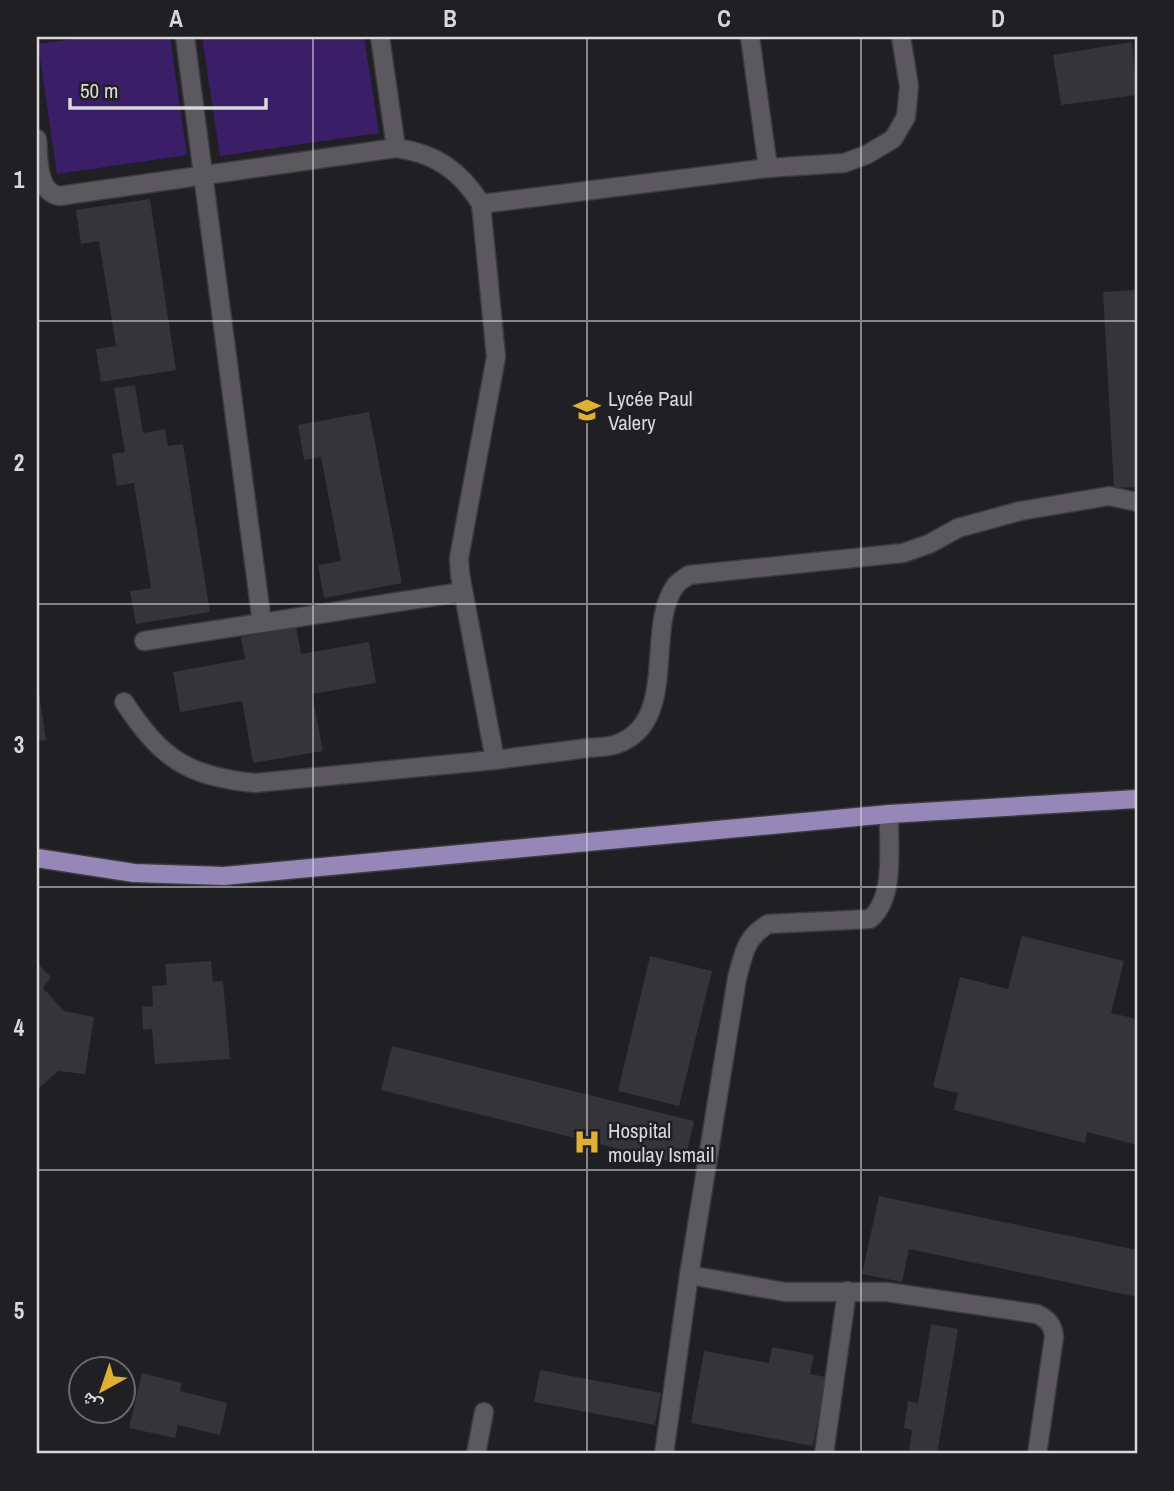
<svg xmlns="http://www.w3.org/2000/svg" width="1174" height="1491" viewBox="0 0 1174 1491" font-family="'Archivo Narrow','Noto Naskh Arabic',sans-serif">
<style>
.green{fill:#3b1e68}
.building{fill:#353439}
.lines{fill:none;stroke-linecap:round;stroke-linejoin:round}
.minor-casing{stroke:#3b3b3e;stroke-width:21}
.major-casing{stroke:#3b3b3e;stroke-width:21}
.minor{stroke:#5b595f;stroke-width:18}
.major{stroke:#9587b7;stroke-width:18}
.grid{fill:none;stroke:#d8d8db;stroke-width:2;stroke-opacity:0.55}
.labels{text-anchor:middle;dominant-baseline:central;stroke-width:5;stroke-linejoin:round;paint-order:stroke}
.poi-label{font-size:21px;fill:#d8d8db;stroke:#201f23;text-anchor:start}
.neatline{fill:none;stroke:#d8d8db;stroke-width:2.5}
.grid-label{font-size:23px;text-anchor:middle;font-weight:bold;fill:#d8d8db}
</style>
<rect width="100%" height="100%" fill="#201f23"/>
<!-- green -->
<g class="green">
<path d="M92 37H170L187 155 57 174 38 44Z"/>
<path d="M202 37H364L379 133 220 156Z"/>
</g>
<!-- building -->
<g class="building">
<path d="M1132 42 1137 95 1061 105 1053 55Z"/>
<path d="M150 199 176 370 101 382 96 349 116 346 99 241 81 244 76 210Z"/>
<path d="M1137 290V487L1114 488 1103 292Z"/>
<path d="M135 385 143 433 165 429 168 446 183 444 210 612 136 624 130 591 151 588 134 483 117 486 112 454 125 452 114 388Z"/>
<path d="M369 412 402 583 324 598 318 565 341 561 321 457 304 460 298 425Z"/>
<path d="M296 627 301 654 369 642 376 683 312 694 323 751 253 763 242 701 180 712 173 672 245 659 241 637Z"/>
<path d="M37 693H39L46 740 37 741Z"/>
<path d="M1022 936 1124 961 1111 1013 1137 1019V1145L1087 1132 1085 1143 954 1110 958 1093 933 1087 960 977 1008 989Z"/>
<path d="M650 956 712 971 679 1106 618 1091Z"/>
<path d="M211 961 213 982 223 981 230 1059 155 1064 152 1029 143 1030 142 1007 153 1006 152 986 167 985 165 964Z"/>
<path d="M37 963 51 977 43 988 64 1011 94 1017 85 1074 58 1071 37 1090Z"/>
<path d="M392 1046 694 1121 684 1165 381 1090Z"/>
<path d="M879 1196 1137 1250V1297L909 1249 902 1282 862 1274Z"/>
<path d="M931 1324 958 1329 937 1454 909 1450 912 1430 904 1428 908 1401 918 1403Z"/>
<path d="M772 1347 814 1355 810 1374 826 1377 813 1446 691 1423 704 1351 769 1363Z"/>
<path d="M540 1370 661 1393 655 1425 534 1402Z"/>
<path d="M142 1373 182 1383 180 1391 227 1403 220 1435 178 1425 175 1438 129 1428Z"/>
</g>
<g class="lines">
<!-- minor casing -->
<g class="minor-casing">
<g id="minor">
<path d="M185 37 262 623"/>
<path d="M380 37 396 148"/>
<path d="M750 37 768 168"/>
<path d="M37 139C39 158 36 191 59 196L396 148C435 153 461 171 481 204L496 357 459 558 460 574 495 760C523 756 552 753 580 749 592 747 606 748 617 744 680 722 644 627 676 585 679 581 685 578 689 575L903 553 929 544 958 528 1020 511 1109 496 1137 502"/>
<path d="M481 204 768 168 844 163 866 155 893 139 906 117 909 86 901 37"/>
<path d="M144 641 462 592"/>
<path d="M124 702C161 758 186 776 254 783L495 760"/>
<path d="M689 1275 785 1292H887L1037 1314C1047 1319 1053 1324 1054 1337L1037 1454"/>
<path d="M476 1454 484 1412"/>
<path d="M664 1454 689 1275 737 978C744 953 745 938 768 924L870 919C896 897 888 847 889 814"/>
<path d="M824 1454 847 1291"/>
</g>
</g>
<!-- major casing -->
<g class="major-casing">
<path id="major" d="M37 858 134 873 224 876 889 814 1137 799"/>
</g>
<!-- minor -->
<use href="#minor" class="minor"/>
<!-- major -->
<use href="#major" class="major"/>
</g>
<!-- grid -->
<path class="grid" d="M313 37V1454M587 37V1454M861 37V1454M37 321H1137M37 604H1137M37 887H1137M37 1170H1137"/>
<!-- icons -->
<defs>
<g id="school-bare" transform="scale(2.1)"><path d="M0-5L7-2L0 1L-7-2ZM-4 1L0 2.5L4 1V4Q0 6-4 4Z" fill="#dfb034" stroke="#201f23" stroke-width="2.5" paint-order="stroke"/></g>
<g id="hospital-bare" transform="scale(2.1)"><path d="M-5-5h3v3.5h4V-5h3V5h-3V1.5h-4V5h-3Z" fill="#dfb034" stroke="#201f23" stroke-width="2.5" paint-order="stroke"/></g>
</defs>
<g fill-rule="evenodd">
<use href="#school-bare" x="587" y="410"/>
<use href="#hospital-bare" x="587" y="1142"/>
</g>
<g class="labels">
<!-- poi labels -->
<g class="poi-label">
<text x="608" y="398">Lycée Paul<tspan x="608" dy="24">Valery</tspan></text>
<text x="608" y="1130">Hospital<tspan x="608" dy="24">moulay Ismail</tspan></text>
</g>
</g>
<!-- border -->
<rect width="1174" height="1491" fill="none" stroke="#201f23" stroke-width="77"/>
<!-- north arrow -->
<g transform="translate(102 1390) rotate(220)"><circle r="33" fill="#201f23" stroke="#6a696d" stroke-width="2"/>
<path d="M0-5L12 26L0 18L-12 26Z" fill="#dfb034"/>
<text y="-10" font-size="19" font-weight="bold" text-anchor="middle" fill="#d8d8db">ش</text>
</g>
<!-- scale -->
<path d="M70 98v10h196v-10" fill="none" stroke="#d8d8db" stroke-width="3.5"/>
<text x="80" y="98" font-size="21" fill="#d8d8db" stroke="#201f23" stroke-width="5" paint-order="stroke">50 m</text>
<rect x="38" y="38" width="1098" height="1414" class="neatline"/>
<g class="grid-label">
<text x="176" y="27">A</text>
<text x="450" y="27">B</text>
<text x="724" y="27">C</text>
<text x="998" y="27">D</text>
<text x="19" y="188">1</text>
<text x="19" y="471">2</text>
<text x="19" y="753">3</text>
<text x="19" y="1036">4</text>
<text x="19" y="1319">5</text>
</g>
</svg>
